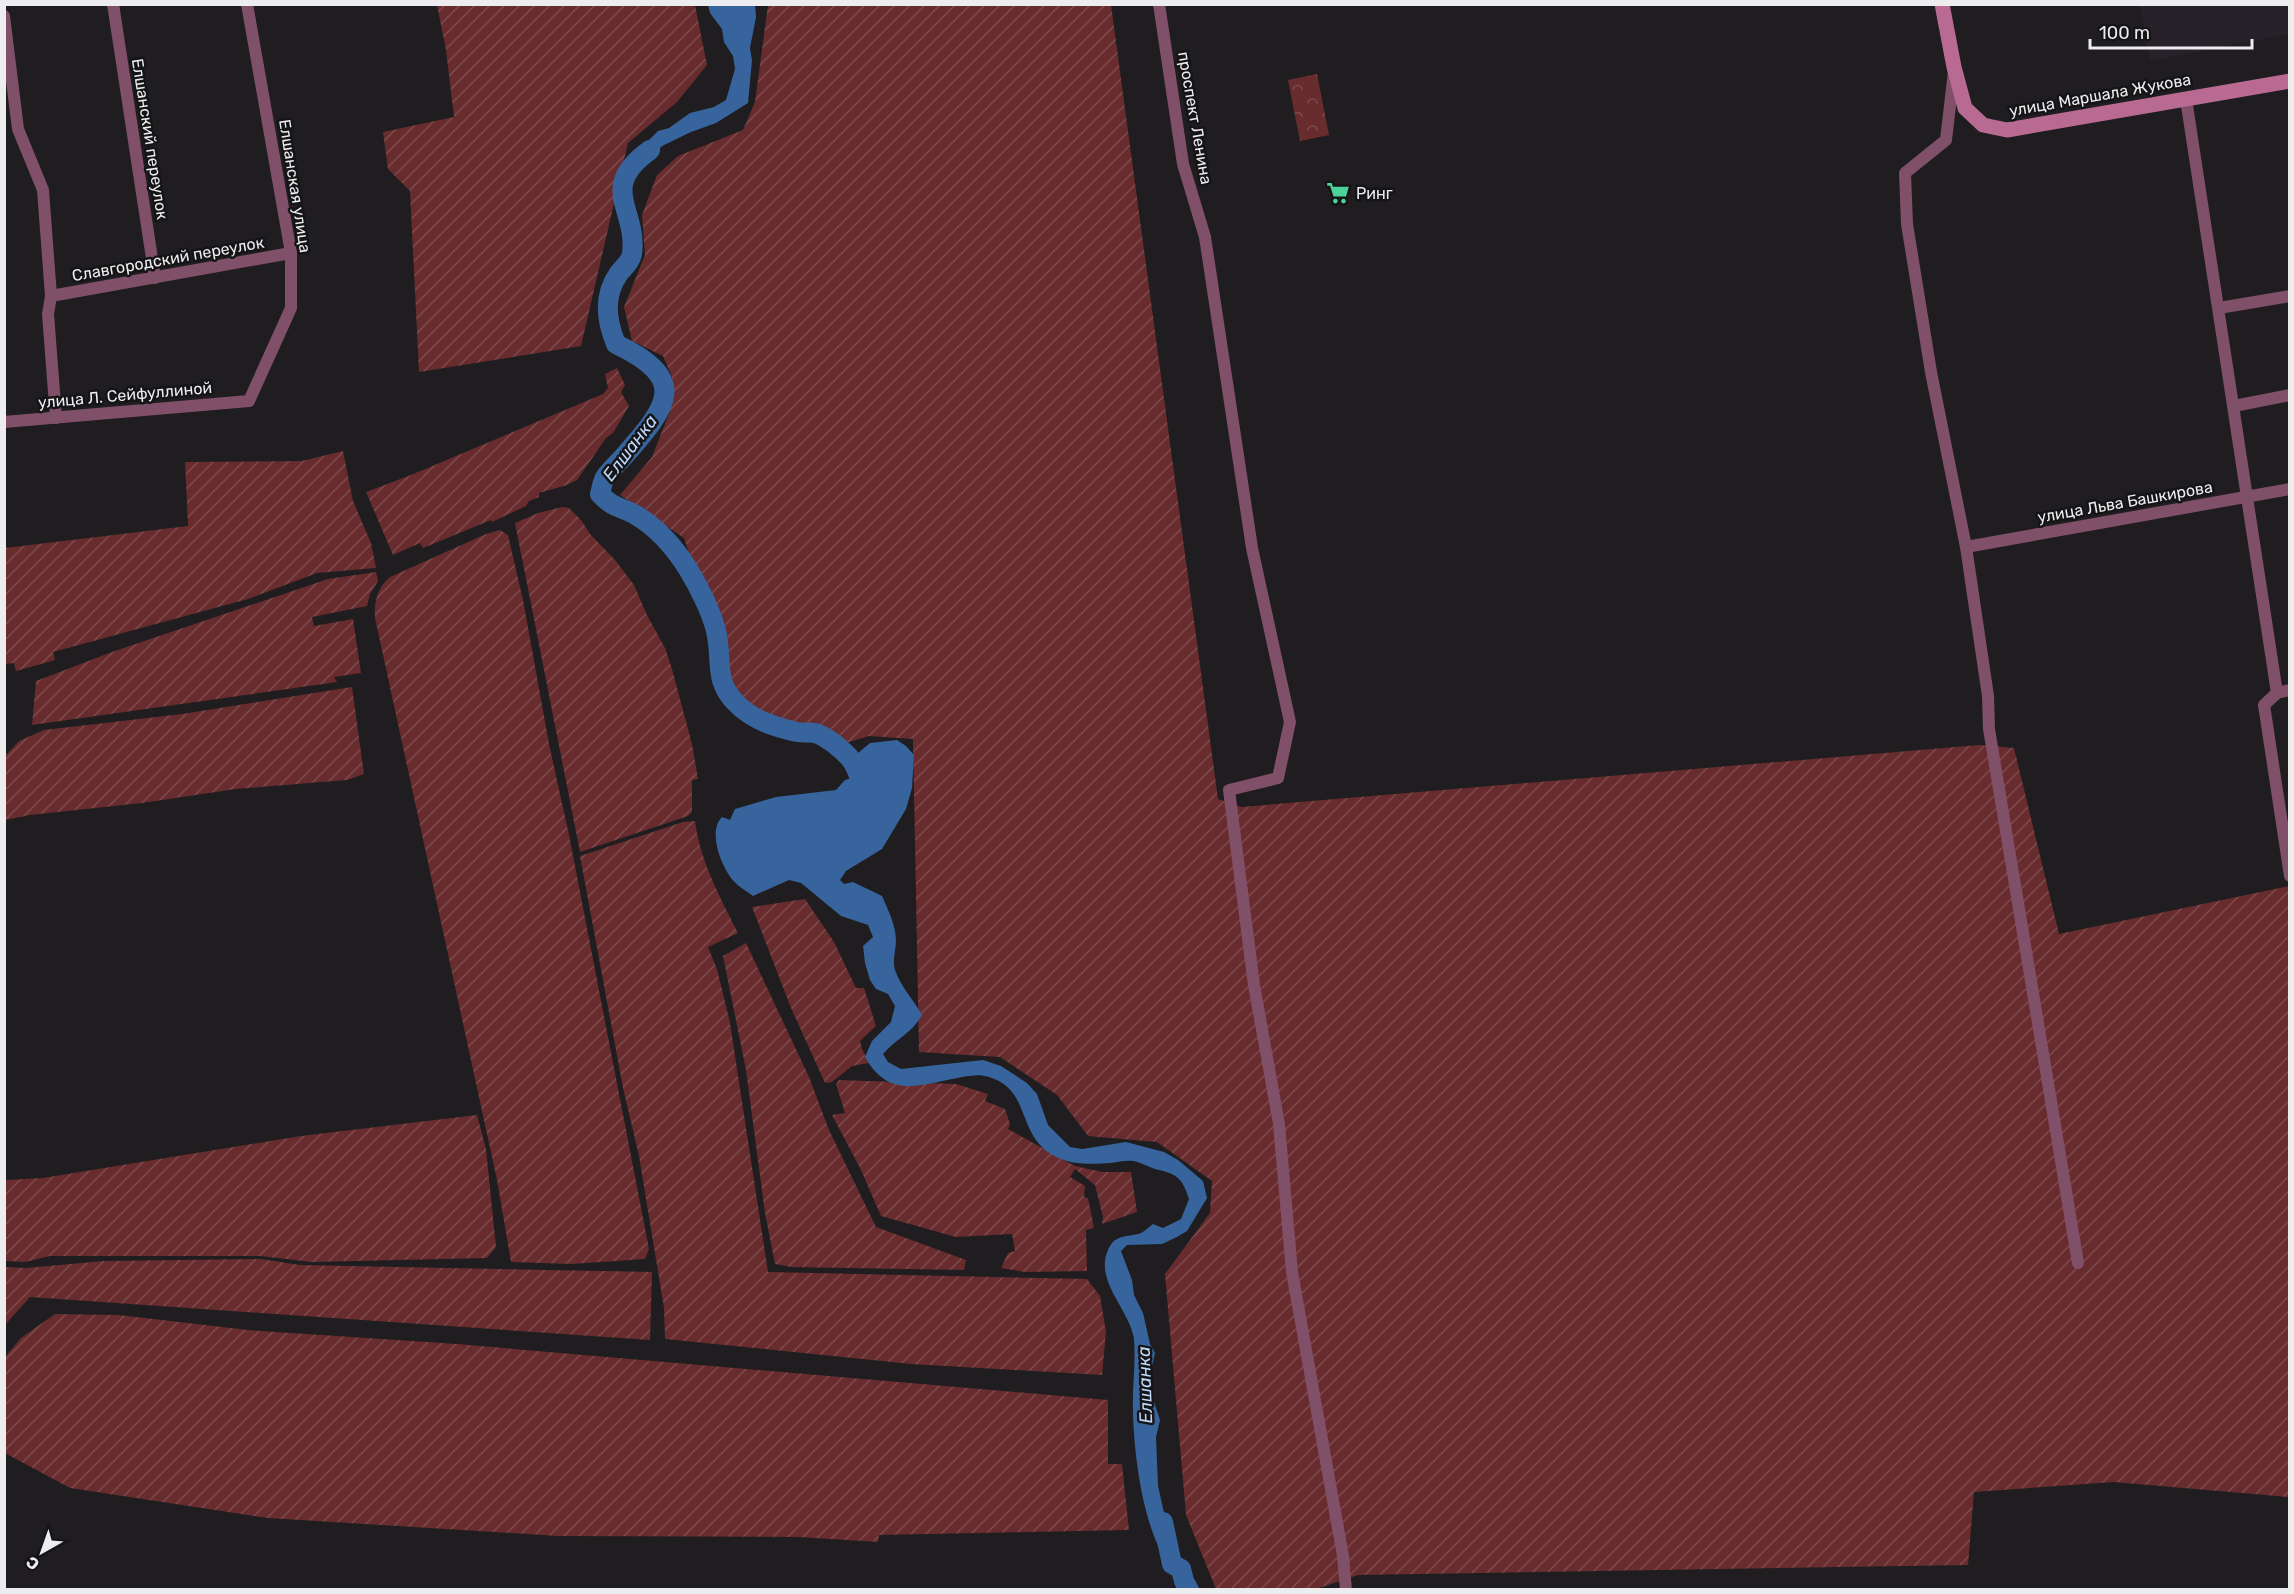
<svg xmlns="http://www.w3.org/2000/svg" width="2294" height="1594" viewBox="0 0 2294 1594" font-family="Rubik,sans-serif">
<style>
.built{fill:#272129}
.park{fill:url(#park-crowns)}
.garden{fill:url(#garden-furrows)}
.water{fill:#37649c}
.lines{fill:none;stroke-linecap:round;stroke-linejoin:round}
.river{stroke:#37649c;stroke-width:20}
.street{stroke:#804f68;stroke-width:12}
.secondary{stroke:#b96a93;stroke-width:15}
.labels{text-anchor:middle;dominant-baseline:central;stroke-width:5;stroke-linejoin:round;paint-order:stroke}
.street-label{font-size:16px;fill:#edecee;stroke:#151416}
.poi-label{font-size:16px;fill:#edecee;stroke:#151416;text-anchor:start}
.water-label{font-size:18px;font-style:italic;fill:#bed7f8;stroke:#151416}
</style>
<defs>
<pattern id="park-crowns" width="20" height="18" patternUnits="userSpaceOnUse" patternTransform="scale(1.5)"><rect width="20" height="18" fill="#682c2e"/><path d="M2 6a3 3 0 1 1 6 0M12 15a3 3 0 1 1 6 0" fill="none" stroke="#7e4b4d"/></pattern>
<pattern id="garden-furrows" width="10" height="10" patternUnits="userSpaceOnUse" patternTransform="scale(1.5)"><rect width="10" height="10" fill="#682c2e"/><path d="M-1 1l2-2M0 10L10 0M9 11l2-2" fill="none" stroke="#7e4b4d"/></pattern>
</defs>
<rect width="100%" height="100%" fill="#1f1d1f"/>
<!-- built -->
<path class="built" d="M2140 5H2289V34L2150 61Z"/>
<!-- park -->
<path class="park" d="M1317 74 1329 135 1300 141 1288 80Z"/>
<!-- garden -->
<g class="garden">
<path d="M437 5H695L707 65 677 102 628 143 581 346 419 372 410 191 388 169 383 132 454 117 446 50Z"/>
<path d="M768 5H1111L1218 799 1241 807 1979 745 2014 748 2059 934 2289 886V1497L2114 1482 1974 1492 1968 1565 1358 1575 1316 1589H1216L1186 1515 1165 1274 1210 1213 1212 1181 1157 1142 1088 1136 1057 1095 1000 1057 919 1052 913 739 869 736 846 743 751 709 729 686 725 666 684 538 620 495 652 457 670 411 672 377 663 356 632 341 624 307 645 255 642 215 657 175 678 156 743 130 755 102Z"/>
<path d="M617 368 625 385 621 392 629 406 613 433 606 438 577 480 567 485 539 493V497L529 501 526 506 492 522 491 520 423 548 420 543 393 555 366 492 411 475 603 394 608 388 605 374Z"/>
<path d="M343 451 353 501 371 543 376 568 317 573 248 599 53 652 55 660 16 671 14 663 5 664V548L188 526 185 462 302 461Z"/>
<path d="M562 507 569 508 581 520 590 534 615 560 634 585 647 615 665 648 672 669 692 744 698 779 692 780V812L688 816 580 852 515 523 538 513Z"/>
<path d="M500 530 508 535 523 600 549 744 569 835 649 1249 645 1259 571 1264 511 1262 497 1180 375 618C374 602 377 588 390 577L486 534Z"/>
<path d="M376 572 378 581 370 594 367 606 312 617 314 626 353 619 361 673 334 677 337 682 32 725 36 681 112 652 328 579Z"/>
<path d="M352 687 364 774 347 780 236 789 142 803 30 815 5 820V756L19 741 44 730 182 714Z"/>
<path d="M695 821C700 861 720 897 738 933L708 947 717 969 730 1023 768 1272 1087 1279 1100 1296 1106 1332 1102 1375 911 1364 665 1339 664 1308 639 1156 623 1088 580 856 683 822Z"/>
<path d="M805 899 834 942 856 988H864L876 1026 860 1041 862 1049 869 1063 852 1066 832 1082 825 1083 791 1008 752 907Z"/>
<path d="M746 943 809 1077 829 1130 876 1227 966 1260 964 1270 791 1267 775 1264 765 1213 746 1070 723 956Z"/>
<path d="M839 1080 956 1084 988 1094 985 1101 1005 1109 1010 1124 1008 1129 1075 1166 1102 1172H1131L1137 1212 1102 1224 1103 1217 1095 1185 1075 1169 1070 1177 1085 1186 1084 1197 1088 1198 1094 1228 1086 1230 1087 1271 1025 1272 1001 1268 1008 1253 1015 1251 1012 1234 956 1237 881 1216 861 1170 832 1115 845 1113 836 1084Z"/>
<path d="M477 1115 486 1149 496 1247 487 1258 311 1262 261 1256H50L25 1262 5 1261V1180L43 1178 301 1136Z"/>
<path d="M261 1259 300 1265 652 1272 650 1340 30 1297 5 1325V1267L26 1268 104 1261Z"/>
<path d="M55 1314 119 1315 248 1330 457 1344 1108 1400V1464H1122L1129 1530 879 1535 878 1542 799 1537 559 1536 268 1518 70 1488 5 1453V1357L21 1338Z"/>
</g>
<!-- water -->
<g class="water">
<path d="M708 5H755L756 17 750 48 752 60 748 103 716 123 691 132 662 146 656 153 646 155 629 167 627 164 631 153 641 148 658 131 669 128 690 113 714 107 726 100 735 69 733 56 724 42 722 29 710 13Z"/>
<path d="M897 740 906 746 914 755 912 788 906 809 882 849 846 871 840 880 844 884 853 882 882 896C888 910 896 925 896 941 896 951 892 959 895 970 901 987 913 999 922 1015 912 1033 896 1039 883 1054L888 1062 901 1069 983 1060 1001 1066 1027 1083 1037 1094 1048 1125 1070 1147 1082 1149 1126 1142 1164 1152 1178 1160 1203 1181 1207 1198 1187 1231 1177 1237 1162 1244 1127 1245 1121 1251 1132 1280 1134 1295 1143 1313 1150 1344 1155 1353 1150 1376V1390L1160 1420 1156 1437 1158 1486 1165 1517 1177 1552 1166 1548 1167 1562C1143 1526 1134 1456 1133 1412 1132 1387 1136 1365 1134 1339 1130 1310 1094 1281 1108 1250 1114 1235 1125 1237 1138 1234 1143 1233 1149 1227 1153 1224L1163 1228 1181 1219 1189 1199C1182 1177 1177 1174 1155 1169 1148 1167 1141 1162 1133 1161 1127 1160 1118 1162 1111 1163 1095 1164 1075 1165 1061 1159 1014 1141 1034 1090 989 1077 977 1073 964 1077 952 1079 914 1087 887 1096 865 1057L872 1041 891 1022 895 1006 888 994 876 989 870 980 865 963 863 946 873 937 868 925 841 916 801 883 789 880 753 896C746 891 736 885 731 878 720 863 708 831 722 817L730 820 735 809 776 797 836 790 845 780 858 776C862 768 858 763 852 758L870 743Z"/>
</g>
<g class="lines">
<!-- river -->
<g class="river">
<path d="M650 150C597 188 638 209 632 254 631 261 624 267 619 273 603 296 606 319 616 344 689 379 669 405 625 455 619 462 611 469 606 476 602 481 602 488 600 494 613 508 619 506 634 514 657 527 675 548 688 569 698 585 712 613 716 631 723 660 713 680 736 703 752 720 775 727 797 732 803 733 809 732 815 733 826 736 841 749 849 757 858 767 862 785 867 798L866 800"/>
<path d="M1163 1522 1172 1564 1181 1569 1184 1581 1189 1590"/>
</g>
<!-- street -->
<g class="street">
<path d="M113 4 155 278"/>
<path d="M1159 4 1183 164 1205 237 1252 548 1290 722 1278 778 1229 790 1254 985 1279 1124 1292 1272 1343 1556 1346 1590"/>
<path d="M4 16 18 129 43 190 51 296 48 314 56 418"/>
<path d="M1954 71 1946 140 1905 173 1907 224 1931 372 1966 547 1988 696 1989 729 2078 1263"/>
<path d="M2186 99 2277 693"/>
<path d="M51 296 291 253"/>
<path d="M2219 308 2290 296"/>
<path d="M2234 406 2290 395"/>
<path d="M4 422 249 401 291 308V253L247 4"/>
<path d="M1966 547 2290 489"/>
<path d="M2290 690 2277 693 2264 705 2290 876"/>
</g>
<!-- secondary -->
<path class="secondary" d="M1942 4 1954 67 1965 108 1983 125 2007 130 2290 81"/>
</g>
<!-- icons -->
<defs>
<g id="supermarket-bare" transform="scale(1.8)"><path d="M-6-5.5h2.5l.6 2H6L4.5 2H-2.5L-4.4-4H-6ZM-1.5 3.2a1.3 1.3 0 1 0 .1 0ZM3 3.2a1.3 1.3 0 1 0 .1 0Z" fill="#4dd39a" stroke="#151416" stroke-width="2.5" paint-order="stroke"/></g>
</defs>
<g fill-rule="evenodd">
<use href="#supermarket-bare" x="1338" y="193"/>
</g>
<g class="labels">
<!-- street labels -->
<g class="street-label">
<text transform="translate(2100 95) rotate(-10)">улица Маршала Жукова</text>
<text transform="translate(1195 118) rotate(80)">проспект Ленина</text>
<text transform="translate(150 139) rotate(81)">Елшанский переулок</text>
<text transform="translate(295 186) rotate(81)">Елшанская улица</text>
<text transform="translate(168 259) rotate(-10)">Славгородский переулок</text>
<text transform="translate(125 395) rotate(-5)">улица Л. Сейфуллиной</text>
<text transform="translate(2125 502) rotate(-10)">улица Льва Башкирова</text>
</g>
<!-- poi labels -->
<g class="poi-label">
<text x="1356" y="193">Ринг</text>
</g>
<!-- water labels -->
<g class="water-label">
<text transform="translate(630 448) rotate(-53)">Елшанка</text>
<text transform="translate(1145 1385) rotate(-92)">Елшанка</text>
</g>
</g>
<!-- border -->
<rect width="2294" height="1594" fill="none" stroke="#edecee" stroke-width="12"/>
<!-- north arrow -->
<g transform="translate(42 1552) rotate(220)" stroke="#151416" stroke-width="4.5" paint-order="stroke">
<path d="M0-4.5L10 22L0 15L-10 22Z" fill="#edecee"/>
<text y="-9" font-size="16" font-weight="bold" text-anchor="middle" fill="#edecee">С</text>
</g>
<!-- scale -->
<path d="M2090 39v9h162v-9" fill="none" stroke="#edecee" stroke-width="3"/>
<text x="2099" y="39" font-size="18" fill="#edecee" stroke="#151416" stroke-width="4.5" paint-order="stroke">100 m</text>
</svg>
